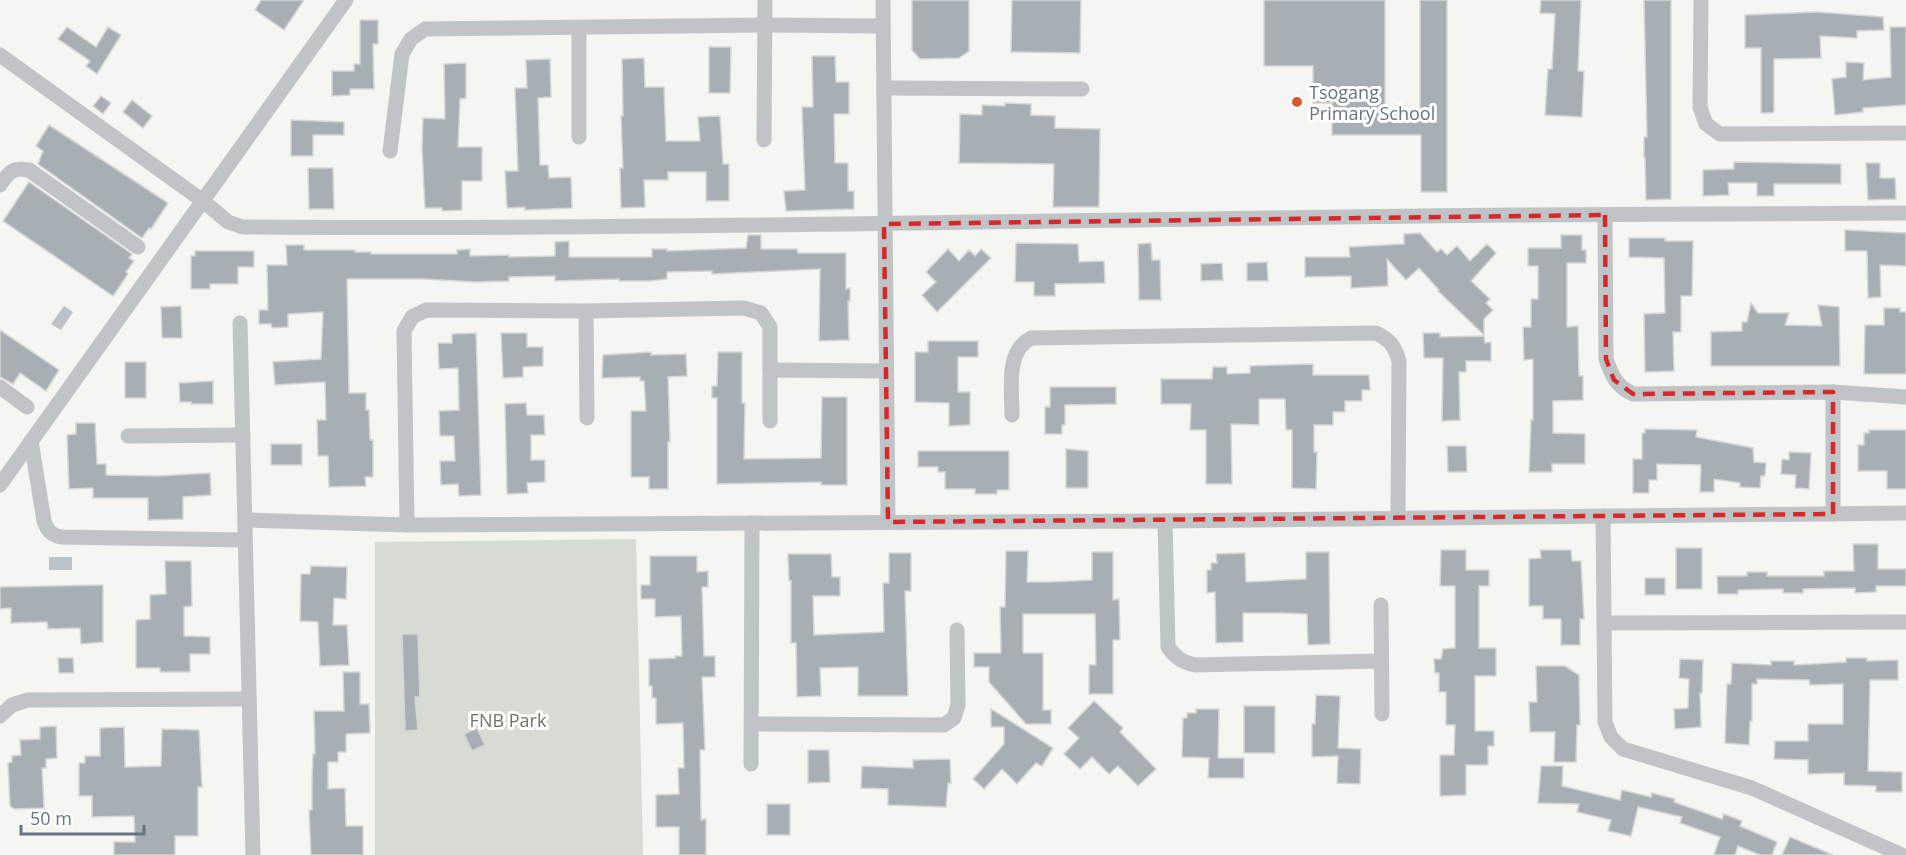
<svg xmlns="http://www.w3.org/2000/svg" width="1906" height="855" viewBox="0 0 1906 855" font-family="'Open Sans',sans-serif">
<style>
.green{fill:#d6dcd3}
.water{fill:#bac4c8}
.building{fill:#a8afb4;stroke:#d6d6d4;stroke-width:1.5}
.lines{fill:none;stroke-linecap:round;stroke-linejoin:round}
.street{stroke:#c0c4c7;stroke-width:15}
.marked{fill:none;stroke:#d62828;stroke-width:4.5;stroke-dasharray:12 8;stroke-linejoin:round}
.poi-dot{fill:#d8592f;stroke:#fff;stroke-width:2}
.labels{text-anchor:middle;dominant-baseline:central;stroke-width:6;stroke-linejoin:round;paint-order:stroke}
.poi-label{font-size:18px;fill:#667481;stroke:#fff;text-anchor:start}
.park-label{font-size:18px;fill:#687864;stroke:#fff}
</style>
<rect width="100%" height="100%" fill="#f5f5f2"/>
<!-- green -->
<path class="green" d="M636 539 643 855H375V542Z"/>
<!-- water -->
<g class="water">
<path d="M64 306 73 312 61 330 51 324Z"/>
<rect x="49" y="557" width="23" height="13"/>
</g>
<!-- building -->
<g class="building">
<path d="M261 0H304L284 30 255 10Z"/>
<path d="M912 0H969V51L959 58 920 59 912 50Z"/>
<path d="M1012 0H1081L1080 53 1011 52Z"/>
<path d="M1264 0H1385V111H1420V0H1447V192H1421V135H1332V103H1313V66H1264Z"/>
<path d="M1541 0H1581L1578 71H1584L1582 117 1545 115 1548 69H1552L1555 14 1540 13Z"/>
<path d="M1644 0H1671V199L1646 200 1645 157H1644V137H1647Z"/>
<path d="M1817 12 1883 17 1884 30 1857 31V38L1820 36 1821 58 1774 59V110L1773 113H1761V48H1745V15Z"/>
<path d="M360 20H378V44H373L374 89H350V95L332 96V71H354V64H360Z"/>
<path d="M67 27 96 47 108 27 121 35 97 74 86 66 90 61 58 39Z"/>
<path d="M1890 27H1906V105L1863 108V112L1835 115 1832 79 1846 77V62L1864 63 1863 80 1891 77Z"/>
<path d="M709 47H731L730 93H709Z"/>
<path d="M812 56H835L836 82H849V114H834L835 163H848V191H854V209L786 211 784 191 805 190 802 107H813Z"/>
<path d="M644 58 645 87H664L666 141H700L698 117 720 116 723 164H729V201H706V172H668V180H644L645 207 621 208 620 168H623L621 116H623L622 59Z"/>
<path d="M550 59 551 97 538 98 540 165H548L549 178 571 177 572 208 525 210V207L507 208 505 171H518L515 88H527L526 60Z"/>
<path d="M466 63V98L460 99 458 147H482V181H462V210L442 211V208H425L422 149 423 118 445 119 444 64Z"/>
<path d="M101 96 111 103 103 114 93 106Z"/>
<path d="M132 100 152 116 143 128 123 112Z"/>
<path d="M1005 103 1031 104V115L1055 116V128L1100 129 1099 207H1053L1054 164 959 163 960 114 982 115V105L1005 106Z"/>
<path d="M291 120 344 122V135H313V156H291Z"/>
<path d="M49 125 168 203 151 229 149 228 142 238 38 164 43 151 36 146Z"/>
<path d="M1734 162 1841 164V184H1774V196H1757V183H1728L1729 195 1703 196V170L1734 169Z"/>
<path d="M1866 163H1880V178H1895L1896 199 1868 200Z"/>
<path d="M308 168H333L334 209H309Z"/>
<path d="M29 182 132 254 129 258 134 261 126 272 128 274 113 296 3 221Z"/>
<path d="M1845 230 1906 233V266L1880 265 1881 297 1868 298 1867 251H1845Z"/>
<path d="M1420 233 1437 252 1441 249 1447 255 1457 246 1470 261 1487 244 1496 253 1471 281 1490 299 1486 303 1493 310 1484 319V335L1438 291 1439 290 1419 268 1406 280 1387 259 1388 286 1351 288V276L1305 277V257H1350L1349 247 1404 244V234Z"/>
<path d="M748 235H761V249H797L798 253H846V289L850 288V301H848L849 340 819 341 820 269 712 274V271L667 272V279L649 281H619V279L555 281V276L509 277V281L475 282 424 279H347L349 393H366V410H369L370 440H373V477H365L366 486 329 487 328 456H318L317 420H326L325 382 275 385 273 362 321 359 323 312 288 314V327L272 328 271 324H259V310H268L267 265H287L286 245H304V250H355V252H371V254H457V250L470 249V256L509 255V257L555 256V242L569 241V257H652V249H667V251L746 248Z"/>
<path d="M1561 235H1582V250H1586V263H1567V327L1578 326 1579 376H1583V400L1553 401V433L1585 434V464H1552V472H1529L1531 420H1533V359L1524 360 1523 327H1531V299H1538V266H1528V248H1561Z"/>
<path d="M1629 238H1665V241H1693L1692 296H1681V332H1673L1674 371 1645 372 1644 314 1665 313 1664 258 1629 257Z"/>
<path d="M1016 243 1078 244 1079 262 1104 261 1105 283 1055 284V296H1034V282H1015Z"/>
<path d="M1151 243 1152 260H1160L1161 300H1139L1138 244Z"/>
<path d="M948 249 959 261 969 250 975 256 981 249 991 258 937 312 922 295 936 282 926 272Z"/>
<path d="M195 251H254V267H238V284H210V289H191V256H195Z"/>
<path d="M1267 262 1268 281H1247V263Z"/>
<path d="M1222 263 1223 280 1201 281V264Z"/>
<path d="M1751 303 1758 313H1789L1785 325 1822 326 1818 305 1839 307 1840 366H1711V332L1742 331V322H1747Z"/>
<path d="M181 306 182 338H162L161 307Z"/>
<path d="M1884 308H1900V312H1906V374H1864L1865 325H1884Z"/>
<path d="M0 330 59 370 46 391 20 373 13 384 0 377Z"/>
<path d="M476 333 481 495 459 496 458 484 441 485 440 461H455L454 436H440L439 411 459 410 458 368 439 369 438 343H452V334Z"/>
<path d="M501 333H527V347H543V366L523 367V377L503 378Z"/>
<path d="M1423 333H1440V337L1484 336 1485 343 1491 342V361H1466V372H1459L1460 420 1442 421 1443 358H1424Z"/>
<path d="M928 341H978V357H958V392H970V425L949 426V403L915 402V352H928Z"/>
<path d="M651 352V355L686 354 687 376 668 377 670 442H668V489H649V477H631V411H646L644 381H640V377L602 378 603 355Z"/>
<path d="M718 352H742V403H745L744 459 821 458 822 397H847V485H821V482L717 484V398H712V386H717Z"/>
<rect x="125" y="362" width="21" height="36"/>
<path d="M1313 364V375H1369L1370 390H1362V401H1345V412H1333V425H1314V452H1317L1316 489 1292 488V430H1286L1285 399H1259V425L1231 424 1232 484H1206V430H1190L1191 404H1161V379H1212L1213 367H1227V374L1250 373V366Z"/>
<path d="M213 381V404H191V402H180L179 383Z"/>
<path d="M1050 387H1116V404L1065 405V425H1062V434H1045V407H1050Z"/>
<path d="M526 403 527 415H544L545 435H531V460H545V482L527 483 528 493 507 494 505 404Z"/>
<path d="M76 423H95L97 464H106V475L157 476 210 473 211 495 183 497V519L148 520V498H93V488L69 489 67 435 76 434Z"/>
<path d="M1645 429 1697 430 1696 437 1753 448 1754 462 1766 463 1765 476H1761L1760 488 1740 487V483L1714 479V492H1700L1701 465 1657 464V480H1649V493H1633V459H1642V433H1645Z"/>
<path d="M1869 430H1906V489H1887V471H1858V445H1864V433H1869Z"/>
<rect x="271" y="444" width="31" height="21"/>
<path d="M1447 446H1466L1467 472H1448Z"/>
<path d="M1066 449 1088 451V488H1066Z"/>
<path d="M918 451H1009V490H997V494H975V489H945V472H938V467H918Z"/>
<path d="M1789 452 1811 453 1809 489 1795 488 1796 475 1781 474 1782 459 1789 460Z"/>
<path d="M1853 544H1878V569H1906V586H1876V592L1855 593V588L1803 589V593H1783V589L1738 590V594H1718L1717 576H1747V572H1767V576H1824V571H1854Z"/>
<rect x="1676" y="548" width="26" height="41"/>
<path d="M1441 550H1466V570H1489V586H1479V648H1496V676H1475V731H1494V746H1488V765H1466V795L1440 796V755H1454L1455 725H1446V692H1439V673H1435L1434 659H1441L1443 649 1455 648V586H1440Z"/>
<path d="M1540 550H1571L1572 561H1581L1584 619H1580V645H1561V619H1543V606H1529V559L1541 558Z"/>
<path d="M1006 551H1028L1027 582H1051L1092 580V552H1113V600L1119 599 1120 640H1113V694H1089V665H1096L1095 614H1023V653H1043V710H1051V724H1026L989 682V667H974V653H1001L1000 607H1005Z"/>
<path d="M1306 552H1329L1330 644 1308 645 1307 614 1283 613H1243V642L1216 643 1215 592 1207 593V570H1211V563H1217L1216 554 1245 553 1246 582 1306 579Z"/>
<path d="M889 553H911V591H905L908 696H858V667L820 668 821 696 797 697 796 643H791V581H789L788 554H831L832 577H840V596H813L814 635 884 632 883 583H889Z"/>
<path d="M650 556H697V572L708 571V587H702L704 656H715V677H702L705 750H700L701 820 706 819V855H679V827H656V795L679 794 678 768H684L683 723 656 724V698H652V686H649V659L675 658V656H682L681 616 655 617V599H641V585H650Z"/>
<path d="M165 561H191L192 606 184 607V636L210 637V654H190V672H160V668H136V620L150 619V595L166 594Z"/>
<path d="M311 566 347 567 346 599 334 598 333 625H347L349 665 320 666 318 622 300 621 301 574H310Z"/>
<rect x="1645" y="578" width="20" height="17"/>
<path d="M103 585V642L81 644 80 628 48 629 47 622 11 623V608L0 609V587Z"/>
<path d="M402 634H418L420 697H415L418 730 405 731Z"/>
<path d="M58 658H73L74 673H59Z"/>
<path d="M1846 658H1867V661L1898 660V680H1870L1868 771 1902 772V792H1876V786L1844 785V773L1808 774V760L1774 759 1775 741H1808V724H1843V684L1810 685 1809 680 1757 679V684H1752V721H1750L1749 745 1725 743 1727 684H1731L1732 663 1771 665V661H1794V665L1846 662Z"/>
<path d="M1680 659 1703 660 1702 693H1700L1701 727 1675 729 1674 709 1688 708 1689 679 1679 678Z"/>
<path d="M1536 666H1565L1579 675 1580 725H1577L1576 762H1554L1555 732H1530L1529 702H1537Z"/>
<path d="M343 672H360V704H369L370 733 346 734V752H338V762H328V789L345 788 346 826H363V855H311L309 810H312V779L313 754H315L314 711H344Z"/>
<path d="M1316 695 1340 696 1338 748 1361 749 1360 784 1337 783 1338 756 1312 757V724H1315Z"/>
<path d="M1094 701 1123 728 1120 732 1156 769 1138 786 1118 766 1109 774 1092 757 1080 769 1064 754 1079 738 1068 728Z"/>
<rect x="1244" y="706" width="31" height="47"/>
<path d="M991 709 1053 748 1042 766 1036 763 1017 784 1002 769 984 789 973 779 1004 744V727H991Z"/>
<path d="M1196 709H1219L1218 758H1244V778H1208L1209 758 1182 757 1183 718H1187V713H1196Z"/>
<path d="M56 726 57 758 46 759V768H42L44 808 14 809 10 806 8 763 12 762V756L21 755 20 740 40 739V727Z"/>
<path d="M124 727 125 767 161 766 162 729 199 730 202 787H198V836H175V855H114V842H135L134 816 92 817V796H79V763H85V756H100V728Z"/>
<path d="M477 728 485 745 472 751 464 734Z"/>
<path d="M808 750H829L830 782 808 783Z"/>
<path d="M950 759 951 783H948L946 807 888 805V789L861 788 862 766 913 768V760Z"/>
<path d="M1541 766H1563L1562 786 1620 800 1622 790 1651 797 1652 793 1675 799 1674 802 1722 819 1724 814 1742 821 1740 826 1777 842 1772 855H1760L1738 846 1735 855H1714L1720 837 1680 823 1682 817 1638 807 1631 836 1608 831 1611 820 1577 812 1579 804 1538 803Z"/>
<rect x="767" y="804" width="23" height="31"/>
<path d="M1790 837 1833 855H1782Z"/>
</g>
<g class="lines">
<!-- street -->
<g class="street">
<path d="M883 0 888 522"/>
<path d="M1701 0 1700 107 1706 124 1720 134 1906 133"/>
<path d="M0 55 203 201 228 222 243 227C666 230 1090 219 1513 215 1644 214 1775 214 1906 213"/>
<path d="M884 88 1082 89"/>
<path d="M579 137V28"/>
<path d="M764 140 765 0"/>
<path d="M390 151 402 54 411 39 425 29 765 25 883 26"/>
<path d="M0 185C9 172 12 167 29 170L138 247"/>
<path d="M1605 215 1606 359C1612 376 1616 386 1633 394L1833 392 1906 397"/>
<path d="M586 311 587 418"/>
<path d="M240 323 253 855"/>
<path d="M770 370 886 371"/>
<path d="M0 387 27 407"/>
<path d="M1833 392V514"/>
<path d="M1012 415C1012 389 1005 352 1031 338L1376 333C1390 340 1395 346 1399 361L1398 518"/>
<path d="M128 436 243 435"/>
<path d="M31 441 44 521C48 531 51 535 61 537L245 540"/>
<path d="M0 485 346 0"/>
<path d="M1603 516 1605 722 1611 737 1623 749 1752 788 1902 855"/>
<path d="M245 520 407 525 1165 521 1906 513"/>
<path d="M1165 521 1168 647C1176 658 1182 662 1195 665L1381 661"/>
<path d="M407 525 404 331 412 317 426 310 586 311 744 308 761 313 770 327V421"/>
<path d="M1381 605 1382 714"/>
<path d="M1604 623 1906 622"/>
<path d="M0 716 12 705 28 700 248 699"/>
<path d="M752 724 944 725 954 718 958 705 957 630"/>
<path d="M751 764 752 523"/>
</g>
</g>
<!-- marked area -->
<path class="marked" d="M1605 215 1606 359 1614 380 1633 394 1833 392V514L888 522 884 224Z"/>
<!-- markers -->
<circle class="poi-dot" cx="1297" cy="102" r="6"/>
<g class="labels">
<!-- poi labels -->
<g class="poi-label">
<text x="1309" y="92">Tsogang<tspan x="1309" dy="21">Primary School</tspan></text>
</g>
<!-- park labels -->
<g class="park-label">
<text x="508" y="720">FNB Park</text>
</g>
</g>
<!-- scale -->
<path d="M21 825v9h123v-9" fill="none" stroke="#667481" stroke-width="3"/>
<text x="30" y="825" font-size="18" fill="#667481" stroke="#ffffff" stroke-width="4.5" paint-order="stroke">50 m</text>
</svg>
